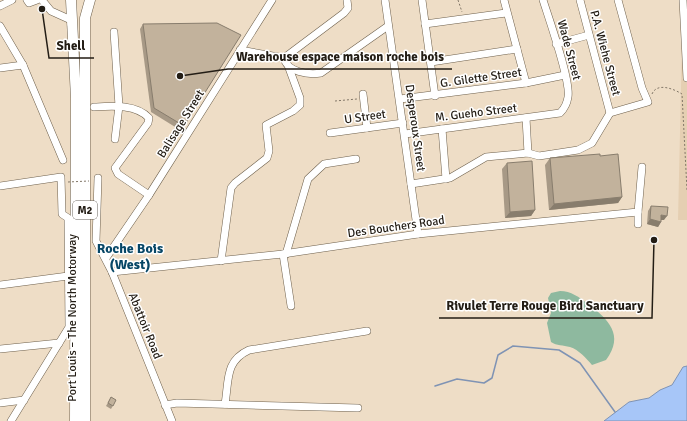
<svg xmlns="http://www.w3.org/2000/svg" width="687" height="421" viewBox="0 0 687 421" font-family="Signika,sans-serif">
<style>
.built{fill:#e5cfb2}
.green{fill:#8eb99f}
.water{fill:#a7c6f8;stroke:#7f93b4}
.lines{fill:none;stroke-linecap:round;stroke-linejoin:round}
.stream{stroke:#7f93b4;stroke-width:1.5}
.minor-casing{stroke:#6e604c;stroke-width:8}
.highway-casing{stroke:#6e604c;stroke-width:11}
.path{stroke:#827768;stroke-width:1;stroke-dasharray:2 2;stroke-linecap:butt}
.minor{stroke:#fff;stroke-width:7}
.highway{stroke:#fff;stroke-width:10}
.path-bridge{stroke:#827768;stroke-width:1;stroke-dasharray:2 2;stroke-linecap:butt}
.wall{fill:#a79986}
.shaded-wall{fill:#887d6d}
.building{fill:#c2b29c;stroke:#887d6d}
.labels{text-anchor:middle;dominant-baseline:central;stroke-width:3;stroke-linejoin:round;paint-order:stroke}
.shield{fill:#fff;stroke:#65615b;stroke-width:1}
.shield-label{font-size:11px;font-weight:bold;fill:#231d15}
.street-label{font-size:12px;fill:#231d15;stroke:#fff}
.quarter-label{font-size:14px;font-weight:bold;fill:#064666;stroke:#fff}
.leader{fill:none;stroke:#231d15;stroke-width:1.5}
.callout-dot{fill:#231d15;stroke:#fff;stroke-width:1.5}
.callout-label{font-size:13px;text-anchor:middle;font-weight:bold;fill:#231d15;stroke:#fff;stroke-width:3;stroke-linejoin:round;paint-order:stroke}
</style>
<rect width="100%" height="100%" fill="#eeddc6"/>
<!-- built -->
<path class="built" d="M683 0H687V220H678Z"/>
<!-- green -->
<path class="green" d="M560 291C571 291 579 297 588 304 608 319 625 335 606 360L592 365C586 358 579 350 570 347 563 345 557 346 551 342L547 323 551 313 548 298 551 293Z"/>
<!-- water -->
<path class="water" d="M687 366V421H604L629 402 649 398 660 390 672 385 683 367Z"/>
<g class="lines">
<!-- stream -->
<path class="stream" d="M435 386 457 379 484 383 492 378 498 355 513 346 559 350 580 363 615 412"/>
<!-- minor casing -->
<g class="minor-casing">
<g id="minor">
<path d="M27 0 29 3 37 0"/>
<path d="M42 0 51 11 71 20V24"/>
<path d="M385 0 418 234"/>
<path d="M422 0 435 96"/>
<path d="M504 0 526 83"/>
<path d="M580 0 610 113"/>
<path d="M683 0 687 78"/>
<path d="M0 6 12 0"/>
<path d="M425 24 506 13"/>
<path d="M0 26 23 65 63 160"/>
<path d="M114 32 119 106 115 139"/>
<path d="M556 44 589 35"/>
<path d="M240 50 284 58 344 13 348 8 347 0"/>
<path d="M284 58C287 72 308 75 321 73L388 26"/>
<path d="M431 62 517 49"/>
<path d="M0 68 23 65"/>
<path d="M363 94 367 128"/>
<path d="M400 99 526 83 565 75"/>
<path d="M94 107C112 106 136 104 149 118L148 123 115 168 118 174 149 195"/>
<path d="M526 118 528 153"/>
<path d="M442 129 446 179"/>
<path d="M330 133 403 123"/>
<path d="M405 134 560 113C565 108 567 104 568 97 571 81 549 19 543 0"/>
<path d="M98 178 96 241 112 272 172 421"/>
<path d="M411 184 450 178 486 157 528 153 539 156 578 150 592 143 610 113 648 102 642 88 618 0"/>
<path d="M0 186 61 177 62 214 68 218 69 327 11 421"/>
<path d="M638 224V212"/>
<path d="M283 254 291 306"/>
<path d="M286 254 308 179 324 164 356 159"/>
<path d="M106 258 149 195 272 0"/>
<path d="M221 261 231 188 235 183 267 158 269 151 266 125 293 111 300 105V98L289 68"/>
<path d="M112 272 283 254 418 234 638 212 642 167"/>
<path d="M0 285 68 276"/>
<path d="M0 349 59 343"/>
<path d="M0 403 24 400"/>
<path d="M225 404C229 380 225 361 249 350L367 331"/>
<path d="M165 405 177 403 358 408"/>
</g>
</g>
<!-- highway casing -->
<g class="highway-casing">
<g id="highway">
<path d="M71 0 76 98 75 421"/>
<path d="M85 421V18L90 0"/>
</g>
</g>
<!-- path -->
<g class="path">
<path d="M458 0 462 12"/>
<path d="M652 94C657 82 674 89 682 94L687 190"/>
<path d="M335 101 357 99"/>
</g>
<!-- minor -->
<use href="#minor" class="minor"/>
<!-- highway -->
<use href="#highway" class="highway"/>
<!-- path-bridge -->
<path class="path-bridge" d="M68 182 89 181"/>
</g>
<!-- wall -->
<g class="wall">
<path d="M143 24 184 126 180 130 151 112 140 29Z"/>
<path d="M600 156 622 197 618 203 549 210 545 165 550 158Z"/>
<path d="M507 163 535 210 531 216 505 218 502 169Z"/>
<path d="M651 206 664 220H661V222L658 227 647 224 648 211Z"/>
<path d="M111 397 116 400 111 409 106 406Z"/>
</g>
<!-- shaded-wall -->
<g class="shaded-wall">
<path d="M622 197 618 203 549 210 554 204Z"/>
<path d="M535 210 531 216 505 218 510 212Z"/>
<path d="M661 215 667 216 664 220H658Z"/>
<path d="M650 219 661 222 658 227 647 224Z"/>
</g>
<!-- building -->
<g class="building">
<path d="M217 23 241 35 184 126 154 108 143 24Z"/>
<path d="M600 154V156L618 154 622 197 554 204 550 158Z"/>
<path d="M532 161 535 210 510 212 507 163Z"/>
<path d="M651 206 668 207 667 216 661 215V222L650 219Z"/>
<path d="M111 397 116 400 113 406 108 403Z"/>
</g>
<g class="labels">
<!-- shield labels -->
<rect class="shield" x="73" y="201" width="24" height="18" rx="3"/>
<g class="shield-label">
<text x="85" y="210">M2</text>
</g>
<!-- street labels -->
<g class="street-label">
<text transform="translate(569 50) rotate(75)">Wade Street</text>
<text transform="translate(605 53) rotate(75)">P.A. Wiehe Street</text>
<text transform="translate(481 78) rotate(-8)">G. Gilette Street</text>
<text transform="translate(476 113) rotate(-7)">M. Gueho Street</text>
<text transform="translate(365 117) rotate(-8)">U Street</text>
<text transform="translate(181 124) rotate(-58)">Balisage Street</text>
<text transform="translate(415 128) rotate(82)">Desperoux Street</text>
<text transform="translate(396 227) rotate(-8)">Des Bouchers Road</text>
<text transform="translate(72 318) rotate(-90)">Port Louis – The North Motorway</text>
<text transform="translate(145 326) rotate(68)">Abattoir Road</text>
</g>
<!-- quarter labels -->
<g class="quarter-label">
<text x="130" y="248">Roche Bois<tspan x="130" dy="16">(West)</tspan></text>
</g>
</g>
<!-- callouts -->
<path class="leader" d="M42 9L49 58H94M180 76L228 69H452M654 240L652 318H439"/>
<g class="callout-dot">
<circle cx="42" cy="9" r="4"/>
<circle cx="180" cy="76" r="4"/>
<circle cx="654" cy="240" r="4"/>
</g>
<g class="callout-label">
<text x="71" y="50">Shell</text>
<text x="340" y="61">Warehouse espace maison roche bois</text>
<text x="545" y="310">Rivulet Terre Rouge Bird Sanctuary</text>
</g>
</svg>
